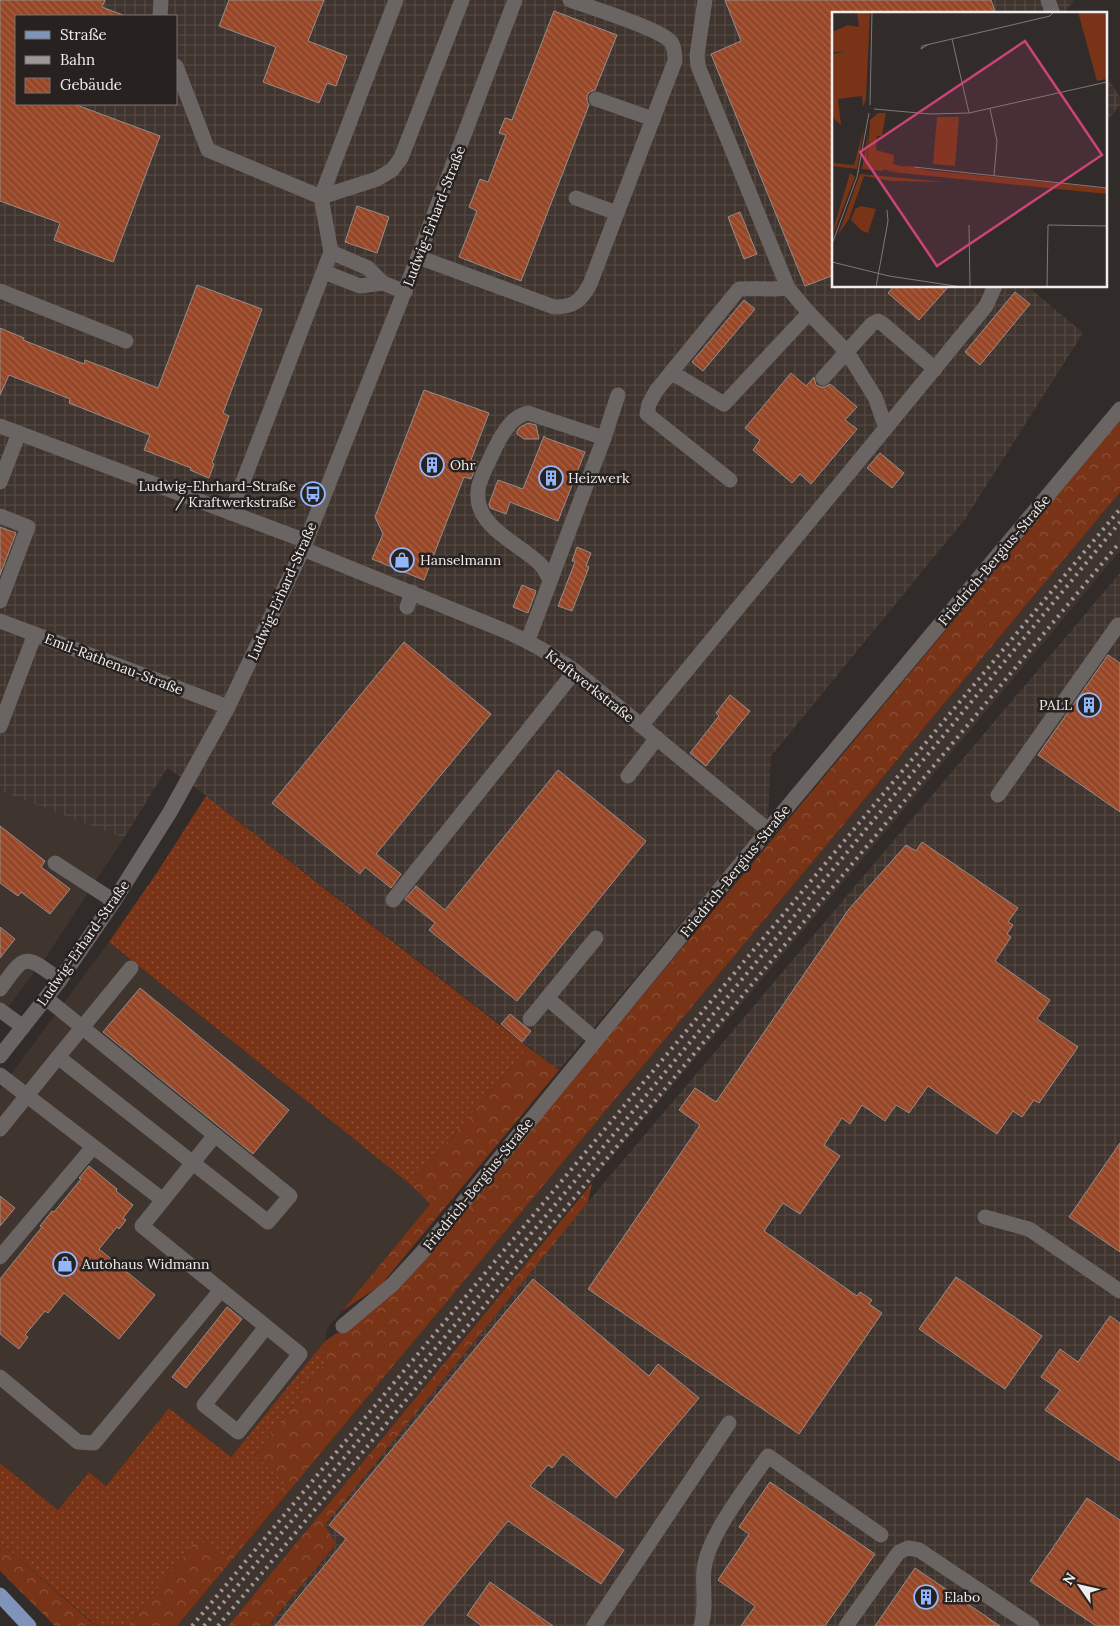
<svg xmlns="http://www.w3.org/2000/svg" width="1120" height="1626" viewBox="0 0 1120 1626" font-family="Lora,serif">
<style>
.built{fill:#40342f}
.industrial{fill:url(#industrial-grid);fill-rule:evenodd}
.grass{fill:url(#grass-dots)}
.forest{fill:url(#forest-crowns)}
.building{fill:url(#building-back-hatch);stroke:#948d8b}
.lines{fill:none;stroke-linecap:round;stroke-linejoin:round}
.minor{stroke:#6a6462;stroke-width:15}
.major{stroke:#8093b9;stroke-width:15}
.rail{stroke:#9e9998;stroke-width:4;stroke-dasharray:2.5 5;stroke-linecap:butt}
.labels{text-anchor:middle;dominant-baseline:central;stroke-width:5;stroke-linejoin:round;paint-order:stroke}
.street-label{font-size:14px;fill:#f1edec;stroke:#272220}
.poi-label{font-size:14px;fill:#f1edec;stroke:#272220;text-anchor:start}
.inset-road{fill:none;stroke:#7e7978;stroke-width:1}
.view{fill:#cb4378;fill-opacity:0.15;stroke:#cb4378;stroke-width:2.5}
.inset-edge{fill:none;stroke:#f1edec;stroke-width:2.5}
</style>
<defs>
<pattern id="industrial-grid" width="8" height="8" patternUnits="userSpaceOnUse" patternTransform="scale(1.25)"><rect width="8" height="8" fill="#40342f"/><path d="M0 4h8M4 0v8" fill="none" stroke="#534843"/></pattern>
<pattern id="grass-dots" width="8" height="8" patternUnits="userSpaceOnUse" patternTransform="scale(1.25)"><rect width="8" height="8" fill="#793316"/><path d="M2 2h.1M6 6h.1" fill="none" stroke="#8c5138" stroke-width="1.8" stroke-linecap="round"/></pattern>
<pattern id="forest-crowns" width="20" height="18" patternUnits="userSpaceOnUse" patternTransform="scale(1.25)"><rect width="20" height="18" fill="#793316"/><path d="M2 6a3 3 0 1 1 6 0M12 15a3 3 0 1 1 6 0" fill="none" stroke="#8c5138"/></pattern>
<pattern id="building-back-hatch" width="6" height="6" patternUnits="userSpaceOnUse" patternTransform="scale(1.25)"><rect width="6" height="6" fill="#974727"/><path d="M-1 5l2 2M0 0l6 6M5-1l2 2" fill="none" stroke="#a66246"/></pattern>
</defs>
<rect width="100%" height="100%" fill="#312c2a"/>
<!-- built -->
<g class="built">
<path d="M1120 492V551L749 995 603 1168 228 1626H177Z"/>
<path d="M0 791 124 838 48 954 0 1018Z"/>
<path d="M109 942 411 1185 430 1204 327 1329 325 1341 231 1457 169 1408 106 1486 89 1472 58 1510 0 1463V1089Z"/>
</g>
<!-- industrial -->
<g class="industrial">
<path d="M0 0H1074L1064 14H834V286H1027L1083 333 965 519 771 756 768 818 559 1070 187 781 167 768 124 838 0 791ZM16 16H176V104H16Z"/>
<path d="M1106 76 1120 97V105L1106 122Z"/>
<path d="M1120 573V1626H268L336 1544 325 1525 588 1202Z"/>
</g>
<!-- grass -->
<g class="grass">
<path d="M206 796 528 1047 411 1185 109 942 158 871Z"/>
<path d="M325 1341 321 1360 330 1357 255 1455 286 1484 224 1558 197 1539 128 1626H99L92 1622 0 1542V1463L58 1510 89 1472 106 1486 169 1408 231 1457Z"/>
</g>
<!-- forest -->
<g class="forest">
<path d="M1120 420V492L177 1626H128L197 1539 224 1558 285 1484 255 1455 329 1358 321 1360 325 1341 362 1317 541 1118Z"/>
<path d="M528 1047 559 1070 381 1285 342 1311 430 1204 411 1185Z"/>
<path d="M592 1183 588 1202 325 1525 336 1544 268 1626H228Z"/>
<path d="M0 1542 91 1622 98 1626H55L0 1571Z"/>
</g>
<!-- building -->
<g class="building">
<path d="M0 0H105L102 7 123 15V16H16V104H74L160 136 113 262 54 240 60 223 0 201Z"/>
<path d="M229 0H324L308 41 347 56 336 86 327 83 319 103 263 82 276 47 219 26Z"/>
<path d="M725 0H991L996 14H834V275L805 286 711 54 741 41Z"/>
<path d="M554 11 617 35 595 90 590 92 587 95V101L589 105 521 281 459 257 477 211 469 207 480 179 488 182 506 135 499 133 505 118 512 120Z"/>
<path d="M357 206 389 217 377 253 345 242Z"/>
<path d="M740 212 757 254 744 259 728 217Z"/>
<path d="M197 285 262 309 223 413 229 416 212 463 214 464 209 478 190 470 191 468 144 450 150 435 69 403 70 399 9 375 0 395V328L24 338 23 340 84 364 85 360 158 388Z"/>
<path d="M894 286H949L919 320 888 293Z"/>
<path d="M1015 292 1030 304 980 365 965 352Z"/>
<path d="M744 300 755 309 703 371 692 362Z"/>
<path d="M791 373 806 386 814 377 816 385 821 387H825L830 384 857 407 845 420 857 429 811 484 800 474 792 483 753 450 760 440 745 428Z"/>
<path d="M424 390 489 413 471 460 478 462 471 479 464 477 424 580 372 559 383 534 375 517Z"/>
<path d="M528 423 536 425 539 439H524L517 434V431L519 428Z"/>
<path d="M544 436 546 438 585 452 558 521 510 502 506 514 490 508 489 504 498 480 523 489Z"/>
<path d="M880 453 904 473 892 488 867 468Z"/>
<path d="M0 527 16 533 0 575Z"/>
<path d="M577 547 591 553 586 566 589 567 572 611 558 606 575 562 572 561Z"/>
<path d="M522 585 536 591 528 613 513 607Z"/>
<path d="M404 642 491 714 376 854 401 874 391 888 365 867 360 874 272 803Z"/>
<path d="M1108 655 1120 663V812L1038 755Z"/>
<path d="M730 695 750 711 706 766 690 753 719 716 716 713Z"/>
<path d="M558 770 646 841 517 1001 429 930 435 923 405 899 416 886 445 910Z"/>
<path d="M0 826 45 861 41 867 70 889 50 914 21 892 18 896 0 883Z"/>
<path d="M922 842 1018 908 1008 922 1013 925 1007 934 1011 937 995 961 1050 1000 1037 1019 1078 1047 1039 1103 1034 1100 1022 1117 1013 1111 997 1134 928 1086 909 1113 896 1105 885 1121 862 1105 850 1124 842 1118 824 1145 840 1156 800 1214 783 1203 764 1231 857 1296 860 1292 872 1300 869 1304 882 1313 799 1434 588 1289 700 1125 679 1110 695 1088 716 1102 849 909 906 845 916 851Z"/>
<path d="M0 927 15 939 0 958Z"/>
<path d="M140 988 289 1110 253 1154 103 1032Z"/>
<path d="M510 1014 531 1031 522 1042 501 1024Z"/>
<path d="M1120 1143V1252L1069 1217Z"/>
<path d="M89 1166 117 1189 116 1191 133 1205 123 1218 126 1220 119 1229 117 1227 99 1249 155 1295 119 1339 64 1293 48 1313 45 1311 25 1335 28 1337 19 1349 0 1334V1279L42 1227 40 1226 52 1211 54 1212 81 1179 79 1178Z"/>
<path d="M0 1196 15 1208 0 1226Z"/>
<path d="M956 1277 1042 1336 1005 1389 919 1329Z"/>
<path d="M533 1279 649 1376 658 1364 699 1398 616 1498 563 1454 552 1468 548 1465 530 1486 624 1550 601 1584 508 1521 422 1626H275L346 1539 329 1525Z"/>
<path d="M227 1307 242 1319 186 1388 172 1377Z"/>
<path d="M1110 1316 1120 1323V1461L1045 1410 1060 1390 1041 1377 1060 1349 1078 1362Z"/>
<path d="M770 1482 875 1554 825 1626H741L755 1606 718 1580 749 1534 739 1527Z"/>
<path d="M1087 1498 1120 1520V1626H1096L1030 1581Z"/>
<path d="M915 1568 1000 1626H875Z"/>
<path d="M490 1582 553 1626H482L467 1615Z"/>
</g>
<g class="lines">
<!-- minor -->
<g class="minor">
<path d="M705 0 697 55 698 66 788 288 809 313 847 352 875 397 886 428"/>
<path d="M1048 0 1053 14"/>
<path d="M160 16 161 0"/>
<path d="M176 66 208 150 321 197 331 252 231 513"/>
<path d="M596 99 653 119"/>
<path d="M321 197 377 179 392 170 401 158 462 0"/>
<path d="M321 197 396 0"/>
<path d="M576 198 617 213"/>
<path d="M331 252 368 268 383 283 405 292"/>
<path d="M418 257 554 307C574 307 581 301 590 284L675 61C675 55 675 48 671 42 661 29 589 7 570 0"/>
<path d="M324 272 360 286 383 283"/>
<path d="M0 291 126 341"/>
<path d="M670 374 681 378 724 404 809 313"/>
<path d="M823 378 872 324 878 321 883 324 935 369"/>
<path d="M0 426 306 541"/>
<path d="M730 480 647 414 649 404 656 391 739 289C755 288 771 290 788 288"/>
<path d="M0 482 19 433"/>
<path d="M0 516 28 527 0 601"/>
<path d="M303 549 498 628C528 640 549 653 575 671L768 830"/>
<path d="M550 580C547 575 544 568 540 564 519 543 474 527 478 491 479 478 490 460 495 448 502 434 512 416 528 413L604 438"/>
<path d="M407 607 412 592"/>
<path d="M0 621 228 707"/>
<path d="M528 640 604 438 618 395"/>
<path d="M0 726 35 634"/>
<path d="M641 726 986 306 995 286"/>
<path d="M628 776 657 738"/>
<path d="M998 795 1118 625H1120"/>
<path d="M55 863 114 901"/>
<path d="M393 900 575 671"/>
<path d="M0 989C26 953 24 954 60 980"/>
<path d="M46 998 290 1196 268 1222 58 1057 131 968"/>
<path d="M547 998 596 1040"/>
<path d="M0 1010 23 1027"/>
<path d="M530 1019 596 938"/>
<path d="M0 1056 60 980 114 901 170 812 228 707 303 549 418 257 515 0"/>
<path d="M0 1075 163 1200 142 1226 221 1290 94 1443 78 1442 0 1377"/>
<path d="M0 1129 58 1057"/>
<path d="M163 1200 215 1135"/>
<path d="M985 1217 1029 1229 1120 1291"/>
<path d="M0 1257 93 1147"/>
<path d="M221 1290 300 1354 238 1432 204 1405 266 1327"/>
<path d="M343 1326 393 1284 426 1248 768 830 1120 409"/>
<path d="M594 1626 729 1423"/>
<path d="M701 1626C707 1607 702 1588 704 1569 708 1535 748 1485 768 1456L881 1535"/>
<path d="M846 1626 899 1552 908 1548 919 1550 1032 1626"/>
</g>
<!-- major -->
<path class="major" d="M0 1595 29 1626"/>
<!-- rail -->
<g class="rail">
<path d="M192 1626 1120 509"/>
<path d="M204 1626 634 1110 1120 522"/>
<path d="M218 1626 1120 542"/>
</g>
</g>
<!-- icons -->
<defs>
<g id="building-ring" transform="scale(1.25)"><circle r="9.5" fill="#272220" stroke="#92b7fd" stroke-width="1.5"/><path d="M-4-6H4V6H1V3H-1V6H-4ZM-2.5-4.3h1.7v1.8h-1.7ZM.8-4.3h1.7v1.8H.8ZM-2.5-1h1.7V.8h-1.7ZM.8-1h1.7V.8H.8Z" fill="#92b7fd"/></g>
<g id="bus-ring" transform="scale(1.25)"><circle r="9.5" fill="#272220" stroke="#92b7fd" stroke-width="1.5"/><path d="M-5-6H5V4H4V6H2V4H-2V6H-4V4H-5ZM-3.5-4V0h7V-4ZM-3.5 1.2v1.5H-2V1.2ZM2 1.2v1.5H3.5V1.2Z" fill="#92b7fd"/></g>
<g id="shop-ring" transform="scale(1.25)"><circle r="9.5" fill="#272220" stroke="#92b7fd" stroke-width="1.5"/><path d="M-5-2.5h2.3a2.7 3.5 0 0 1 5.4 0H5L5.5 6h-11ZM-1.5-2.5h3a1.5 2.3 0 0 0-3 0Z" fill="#92b7fd"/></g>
</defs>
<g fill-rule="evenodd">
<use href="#building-ring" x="432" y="465"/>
<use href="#building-ring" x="551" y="478"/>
<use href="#bus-ring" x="313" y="494"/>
<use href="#shop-ring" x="402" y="560"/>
<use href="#building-ring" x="1089" y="705"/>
<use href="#shop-ring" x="65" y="1264"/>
<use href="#building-ring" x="926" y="1597"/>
</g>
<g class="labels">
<!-- street labels -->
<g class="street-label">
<text transform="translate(434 216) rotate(-69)">Ludwig-Erhard-Straße</text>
<text transform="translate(994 560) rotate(-50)">Friedrich-Bergius-Straße</text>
<text transform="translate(282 591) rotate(-66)">Ludwig-Erhard-Straße</text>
<text transform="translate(114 664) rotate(21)">Emil-Rathenau-Straße</text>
<text transform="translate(590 686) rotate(38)">Kraftwerkstraße</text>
<text transform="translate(735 871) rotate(-51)">Friedrich-Bergius-Straße</text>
<text transform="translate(83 943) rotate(-55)">Ludwig-Erhard-Straße</text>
<text transform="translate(478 1184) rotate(-51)">Friedrich-Bergius-Straße</text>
</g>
<!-- poi labels -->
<g class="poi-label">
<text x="450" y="465">Ohr</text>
<text x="568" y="478">Heizwerk</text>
<text x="296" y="486" text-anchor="end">Ludwig-Ehrhard-Straße<tspan x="296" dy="16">/ Kraftwerkstraße</tspan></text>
<text x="420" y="560">Hanselmann</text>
<text x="1072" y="705" text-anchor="end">PALL</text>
<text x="82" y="1264">Autohaus Widmann</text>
<text x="944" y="1597">Elabo</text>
</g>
</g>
<!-- overview -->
<g transform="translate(832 12)">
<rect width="275" height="275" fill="#312c2a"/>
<path d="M25 0H38L34 87 31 95 30 84 6 87 9 113 0 105V42L12 40H0V20L16 13 27 15ZM46 101H54L50 124H45L44 138 62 143 61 152 78 156 62 160 35 153 38 108ZM105 105H127L123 154 101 152Z" fill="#793316"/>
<path d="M32 116 25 157 0 154V151L22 153ZM36 121 35 153 50 154 51 159 62 160 63 155 79 154 93 158 275 176V182L30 157ZM18 161 23 165 1 222 2 215ZM28 162 114 170 59 169 32 164 17 207 6 223ZM29 194 44 197 36 221 30 219 19 208 23 197Z" fill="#793316"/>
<path d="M246 0H275V67L265 69Z" fill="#793316"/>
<path class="inset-road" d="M120 27 137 101M97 32 89 37 90 34 218 4 222 0M38 93 40 0M42 97 98 102 137 101 275 70M158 97 165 129 162 164M82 155 275 176M137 213 138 275M0 232 25 165 37 101M0 250 57 264 130 275M44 275 56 209 55 198M215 275 216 213 275 214"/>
<path class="view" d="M193 29 270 143 105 254 28 140Z"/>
<rect width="275" height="275" class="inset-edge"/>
</g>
<!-- legend -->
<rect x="15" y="15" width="162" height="90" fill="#272220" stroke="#787372"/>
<rect x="25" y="31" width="25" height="8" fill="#8093b9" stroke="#787372"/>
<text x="60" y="40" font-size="15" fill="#f1edec">Straße</text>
<rect x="25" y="56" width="25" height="8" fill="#9e9998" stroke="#787372"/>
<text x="60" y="65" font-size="15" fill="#f1edec">Bahn</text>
<rect x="25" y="78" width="25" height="15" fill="url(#building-back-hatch)" stroke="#787372"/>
<text x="60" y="90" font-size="15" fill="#f1edec">Gebäude</text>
<!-- north arrow -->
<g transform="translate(1080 1586) rotate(304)" stroke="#272220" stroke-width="4" paint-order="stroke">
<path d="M0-4L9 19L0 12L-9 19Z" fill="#f1edec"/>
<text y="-8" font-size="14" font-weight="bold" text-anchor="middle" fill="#f1edec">N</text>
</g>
</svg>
